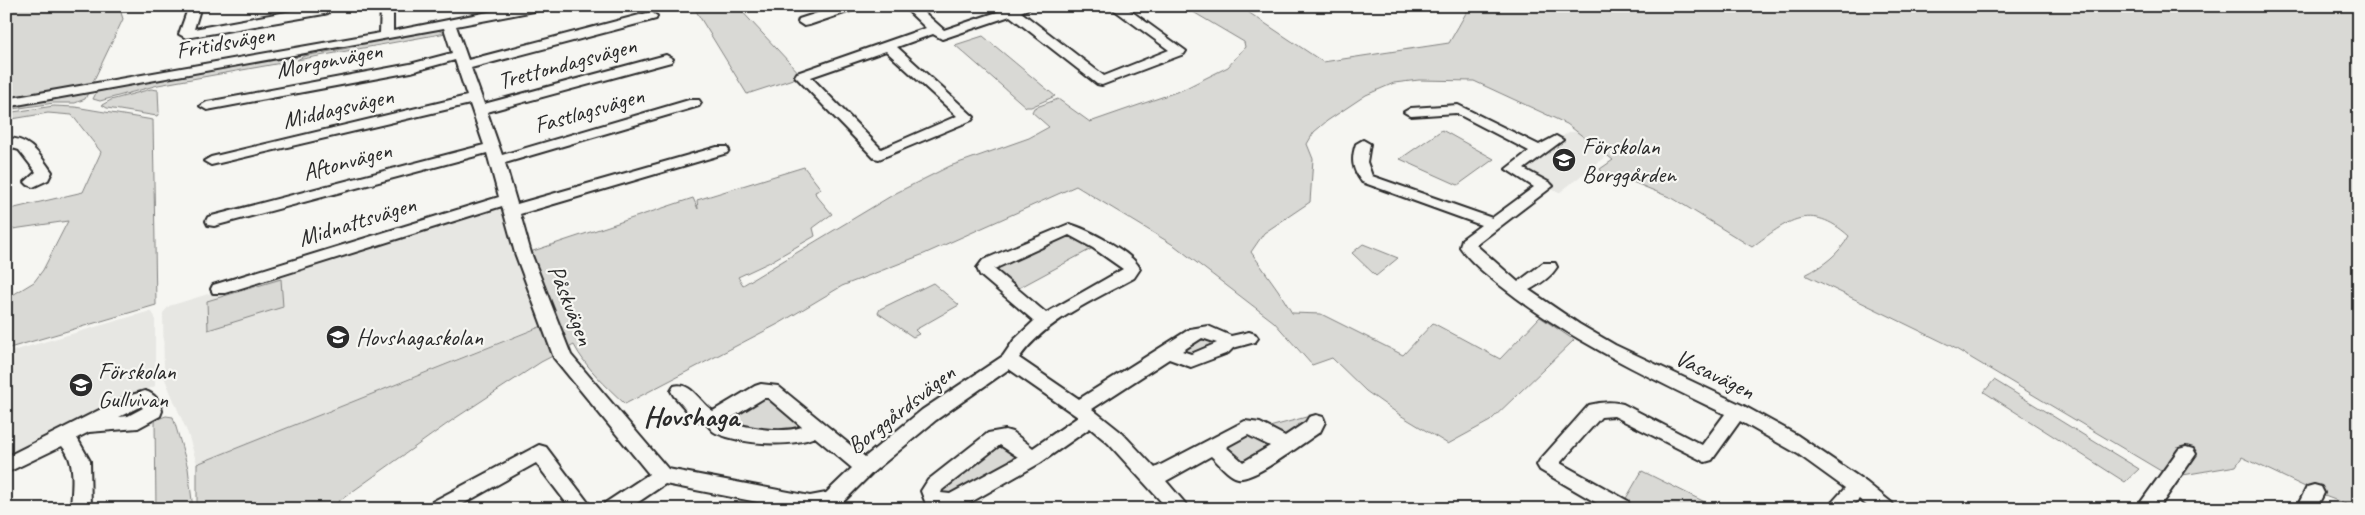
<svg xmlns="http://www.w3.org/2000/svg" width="2365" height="515" viewBox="0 0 2365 515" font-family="Caveat,sans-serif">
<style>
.built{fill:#e7e7e3}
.green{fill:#d9d9d5;stroke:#828280}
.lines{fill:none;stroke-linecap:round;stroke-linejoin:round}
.minor-casing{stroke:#2b2b2b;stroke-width:4}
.minor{fill:#f6f6f2;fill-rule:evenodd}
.labels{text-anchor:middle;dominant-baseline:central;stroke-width:4.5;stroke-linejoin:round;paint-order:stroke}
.street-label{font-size:24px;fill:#2b2b2b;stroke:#f6f6f2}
.poi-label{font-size:24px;fill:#2b2b2b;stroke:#f6f6f2;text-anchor:start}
.district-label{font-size:29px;font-weight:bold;fill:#2b2b2b;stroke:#f6f6f2}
</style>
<rect width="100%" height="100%" fill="#f6f6f2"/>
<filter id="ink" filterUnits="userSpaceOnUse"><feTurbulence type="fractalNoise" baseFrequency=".02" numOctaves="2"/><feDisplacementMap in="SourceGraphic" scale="10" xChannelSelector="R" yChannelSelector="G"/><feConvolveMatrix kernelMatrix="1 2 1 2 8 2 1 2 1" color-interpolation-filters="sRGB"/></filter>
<g filter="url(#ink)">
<!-- built -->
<g class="built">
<path d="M1569 132H1580L1615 149 1559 193 1513 169Z"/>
<path d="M501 204 521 255 542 325 197 464 188 434 164 377 163 313 169 306Z"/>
<path d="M147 312H152L155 317V386L6 459V353Z"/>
</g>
<!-- green -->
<g class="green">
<path d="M6 6H119L123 19 92 84 6 100Z"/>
<path d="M693 6H737L802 76 747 94Z"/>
<path d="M1183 6H1239L1323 62 1449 43 1470 6H2359V509L2322 495 2242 457 2236 466 2171 477 1951 346 1805 275C1823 266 1839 254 1849 236 1810 201 1787 221 1752 247L1674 199 1628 180 1607 179 1600 169 1613 160 1567 124 1474 81 1419 80 1394 83 1366 95 1327 121 1314 132 1307 144 1313 159 1310 202 1264 233 1251 252 1278 290 1292 313 1321 314 1403 355 1433 323 1500 359 1540 317 1574 340 1490 421 1448 444 1400 415 1366 391 1332 358 1312 365 1274 322 1175 246 1076 186 924 254 842 286 780 323 625 404C606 386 586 368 574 345L541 362 454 419 328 509H197V464L542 326 521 255 693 198 698 209 697 200 804 167 821 189 815 192 816 195 832 214 813 228 815 236 768 263 738 277 743 285 896 193 950 166 1029 138 1049 127 1032 112 1034 108 1058 99 1090 122 1182 90 1228 67 1245 47 1244 42Z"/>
<path d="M434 29 446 33 297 60 304 56 348 48 367 42Z"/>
<path d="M983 36 1055 96 1031 107H1026L955 45Z"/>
<path d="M288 56 297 57 287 62 158 85 100 101 93 99 98 89Z"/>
<path d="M151 89 158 90 159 113 157 116 107 108 102 105 111 100Z"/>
<path d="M89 91 85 99 75 103H54L6 110V106Z"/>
<path d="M54 106 75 107 153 120 156 305 6 349V299L34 282 43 270 68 221 6 230V210L83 192 101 152 72 115 48 113 6 120V113Z"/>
<path d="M1442 130 1494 159 1458 185 1400 159Z"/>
<path d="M1067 234 1093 248 1017 289 995 272 994 265Z"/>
<path d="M1363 244 1398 258 1376 276 1352 253Z"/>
<path d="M281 279 283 307 208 330 207 301Z"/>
<path d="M933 283 959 305 915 330 919 334 913 337 878 313 880 309Z"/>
<path d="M1201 335 1219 344 1187 357 1180 349Z"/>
<path d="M1994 380 2139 469 2125 482 1984 392Z"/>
<path d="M769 396 803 426 802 429 784 435 727 424 723 417Z"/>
<path d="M166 416 173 417 188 468 193 509H156L155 420Z"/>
<path d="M1310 416 1305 424 1287 437 1262 429Z"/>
<path d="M1248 432 1269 443 1271 447 1245 465 1225 452 1226 442Z"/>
<path d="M999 442 1020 459 953 497 942 495 939 492Z"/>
<path d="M1642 471 1719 509H1624L1621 507Z"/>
</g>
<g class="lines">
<!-- minor casing -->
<g class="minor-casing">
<g id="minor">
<path d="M189 6H201L194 29 319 6H331L328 13 324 14 186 38 179 34Z"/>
<path d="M381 6H393V31L518 6H545L539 10 456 26 468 60 651 12 657 16 656 19 471 68 484 104 666 55 673 59 671 62 487 112 502 155 689 100H699L701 103 699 106 505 163 517 204 717 147H727L729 150 727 153 520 214 531 253 571 355 668 469 810 496 826 493 852 468 815 437C790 448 741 444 716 433 711 431 710 426 705 423 703 422 700 422 698 420 689 415 681 403 674 396L671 391 674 386C691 381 700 403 713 411L755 386 761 384 778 386 865 457 922 410 1003 356 1014 340 1034 321 980 275 977 268 983 260 1069 224C1086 228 1134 253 1140 269L1134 278C1094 300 1046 320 1019 358L1079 399 1190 329 1208 326 1231 336 1249 332 1255 334 1258 338 1255 342 1233 348 1228 353 1191 367 1169 359 1092 409 1122 433 1155 468 1245 421 1260 423 1285 436 1306 422 1309 417 1316 415 1323 417 1325 422 1320 432C1304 442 1254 481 1238 478 1228 476 1218 462 1211 456L1166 481 1190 509H1168L1108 443 1090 428 1040 463 964 506C950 511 939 510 926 504L921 491 928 480 988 433 1005 430 1012 432 1033 448 1078 417 1009 369 936 420 872 473 839 506 827 509H793L665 484 628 509H602L605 503 649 474 554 358 515 253 502 206 225 293H213L211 289 213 285 499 197 487 153 214 226 208 225 206 221 208 217 484 145 470 104 211 165 204 161 211 157 467 96 455 60 411 72 207 110 200 106 207 102 410 64 452 53 444 28 6 107V99L380 33ZM1069 235 1093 248 1123 269 1046 313 994 269ZM1202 338 1217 343 1191 354 1182 351ZM764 398H768L802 427C780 434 748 428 726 421ZM1248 435 1270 446 1243 462 1226 447ZM1000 445 1018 457 950 494 941 493 942 490Z"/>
<path d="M839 6H858L856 9 809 25 804 26 798 22 799 19Z"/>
<path d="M903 6H917L944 30 1015 6H1034L1021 12 1104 76 1169 50 1109 6H1124L1186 51 1184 54 1102 85 1097 84 1010 16 942 39 933 34 897 47 974 117 972 120 879 159 874 158 795 76 797 73 926 28ZM886 51 957 116 881 149 811 77Z"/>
<path d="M1458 105 1539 145 1556 136 1563 140 1524 169 1550 183 1553 186 1476 245 1518 282 1543 263H1555L1557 267C1551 277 1540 284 1529 290L1579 324 1615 345 1744 406 1797 435 1866 482 1892 503 1895 509H1871L1859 499 1849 509H1826L1845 488 1798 454 1740 421 1712 460 1705 462 1614 416 1601 417 1560 463 1628 501 1630 509H1607L1540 470 1537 465 1540 460 1589 405C1600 402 1612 401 1623 404L1702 445 1725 414C1647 376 1569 340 1501 286 1487 275 1470 262 1460 247L1462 239 1481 225 1362 182C1352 169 1351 159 1356 144L1363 140 1370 144 1367 162 1372 176 1492 218 1534 187 1506 169 1529 151 1456 113 1411 116 1404 112 1411 108Z"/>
<path d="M6 138C30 138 39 154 52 172L48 180 33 187 28 185 25 182 36 172 19 150 6 146Z"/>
<path d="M145 391C155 394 160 401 162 411L160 416 138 428 89 432 77 438 90 461 91 509H71C72 488 77 463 62 446L6 473V457L125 397ZM141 406 143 408 128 416 119 417Z"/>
<path d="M539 445 546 447 593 509H571L536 463 454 509H427L430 503Z"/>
<path d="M2186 447 2193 449 2196 454 2158 509H2136L2179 449Z"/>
<path d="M2314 485 2321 487 2324 493 2316 509H2296L2307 487Z"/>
</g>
</g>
<!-- minor -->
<use href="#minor" class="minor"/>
</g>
</g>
<!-- icons -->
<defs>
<g id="school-disc" transform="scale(1.25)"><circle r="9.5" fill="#2b2b2b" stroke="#f6f6f2"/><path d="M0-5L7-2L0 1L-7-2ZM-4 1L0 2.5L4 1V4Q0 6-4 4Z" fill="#fff"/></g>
</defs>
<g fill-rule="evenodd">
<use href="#school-disc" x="1564" y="160"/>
<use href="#school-disc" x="338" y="337"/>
<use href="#school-disc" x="81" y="385"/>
</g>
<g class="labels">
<!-- street labels -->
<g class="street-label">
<text transform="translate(225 42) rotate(-10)">Fritidsvägen</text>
<text transform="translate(329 60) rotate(-11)">Morgonvägen</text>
<text transform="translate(567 63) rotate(-15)">Trettondagsvägen</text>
<text transform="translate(338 108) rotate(-13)">Middagsvägen</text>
<text transform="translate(589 110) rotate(-16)">Fastlagsvägen</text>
<text transform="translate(347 161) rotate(-15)">Aftonvägen</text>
<text transform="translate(357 221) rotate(-17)">Midnattsvägen</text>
<text transform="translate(571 305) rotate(68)">Påskvägen</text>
<text transform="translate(1715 374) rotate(26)">Vasavägen</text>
<text transform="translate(901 409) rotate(-38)">Borggårdsvägen</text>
</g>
<!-- poi labels -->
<g class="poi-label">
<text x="1582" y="146">Förskolan<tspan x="1582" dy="28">Borggården</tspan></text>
<text x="356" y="337">Hovshagaskolan</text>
<text x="98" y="371">Förskolan<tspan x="98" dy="28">Gullvivan</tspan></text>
</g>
<!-- district labels -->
<g class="district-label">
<text x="691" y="416">Hovshaga</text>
</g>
</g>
<!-- margin -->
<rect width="2365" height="515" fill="none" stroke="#f6f6f2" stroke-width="25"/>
<rect x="12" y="12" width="2340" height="490" fill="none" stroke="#2b2b2b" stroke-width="2" filter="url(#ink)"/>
</svg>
